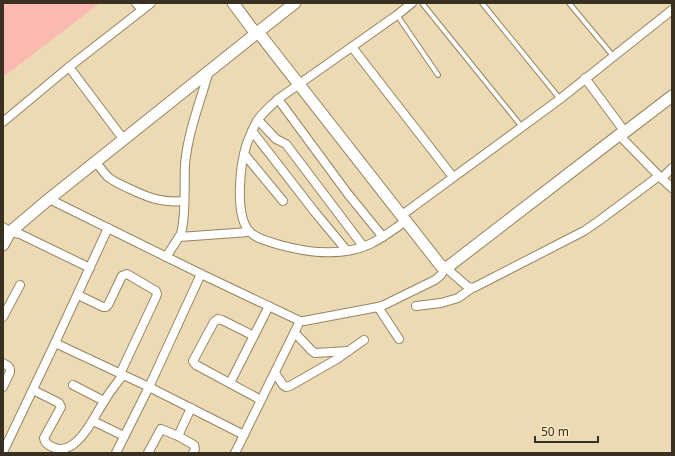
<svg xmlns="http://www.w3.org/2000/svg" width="675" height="456" viewBox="0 0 675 456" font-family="'Noto Sans',sans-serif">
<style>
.green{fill:#fabab1}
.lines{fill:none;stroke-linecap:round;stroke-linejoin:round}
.lane-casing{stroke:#958561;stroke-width:6}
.street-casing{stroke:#958561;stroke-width:10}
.secondary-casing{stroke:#958561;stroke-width:13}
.lane{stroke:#fff;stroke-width:4}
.street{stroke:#fff;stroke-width:8}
.secondary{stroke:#fff;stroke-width:11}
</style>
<rect width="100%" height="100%" fill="#ebdab3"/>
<!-- green -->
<path class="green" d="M3 3H100L3 77Z"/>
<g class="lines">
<!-- lane casing -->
<g class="lane-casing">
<g id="lane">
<path d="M422 3 522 127"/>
<path d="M482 3 560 99"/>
<path d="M569 3 613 56"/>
<path d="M397 15 438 75"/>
</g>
</g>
<!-- street casing -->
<g class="street-casing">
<g id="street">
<path d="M136 3 142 10"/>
<path d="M352 47 453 177"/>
<path d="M69 67 124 140"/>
<path d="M585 78 625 132"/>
<path d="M278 99 348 194 383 237"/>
<path d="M258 120 276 139 286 144 363 246"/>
<path d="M3 122 69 67 151 3"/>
<path d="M252 131 314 211 347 251"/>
<path d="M619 135 659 176 672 188"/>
<path d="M245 155 283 201"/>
<path d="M96 162C100 167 103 172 108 177 114 182 122 185 130 189 149 198 162 203 184 201"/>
<path d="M662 178 672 168"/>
<path d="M49 199 201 274 300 321H304L378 307 384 305 435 280 441 275 445 267 468 287 472 288 475 287 584 231 600 220 659 176"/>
<path d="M402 215 560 99 672 10"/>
<path d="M406 221C394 229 383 238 370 244 342 257 309 253 280 245 271 242 256 239 250 232 234 216 240 164 247 143 250 136 253 128 257 121 263 112 271 106 278 99L397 15 412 3"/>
<path d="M3 227 10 232 20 234 90 268"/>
<path d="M179 237 249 232"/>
<path d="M166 257 181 234 182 229C186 208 184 186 185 164 188 132 200 102 209 71"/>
<path d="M78 295 103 307H106L108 305 122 276 127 274 156 291 157 294 156 297 120 374"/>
<path d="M416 306 441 303 458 298 472 288"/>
<path d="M378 307 399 339"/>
<path d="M3 317 20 285"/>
<path d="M295 333 311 350 315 353 348 351"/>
<path d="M254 336 222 320 218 319 214 322 193 361 196 365 261 400"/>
<path d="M55 343 149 387 244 435"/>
<path d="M3 363 8 366 10 369V372L3 387"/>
<path d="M275 373 283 385 286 387 290 386 337 359 364 340"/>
<path d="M230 383 269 306"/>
<path d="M73 385 104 401"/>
<path d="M33 390 59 403 61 407 44 438C45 444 50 446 55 448 78 456 95 414 105 400 110 391 117 383 123 375"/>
<path d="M93 421 124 436"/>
<path d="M178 436 194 445 195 449 193 453"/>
<path d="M3 452 55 343 108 228"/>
<path d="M116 453 149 387 201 274"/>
<path d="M148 453 161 429 178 436 191 408"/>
<path d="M235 453 300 321"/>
</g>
</g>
<!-- secondary casing -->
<g class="secondary-casing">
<g id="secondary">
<path d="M233 3 256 34"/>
<path d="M258 32 441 266 445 267 449 266 619 135 625 132 672 96"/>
<path d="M3 245 10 232 49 199 258 32 295 3"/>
</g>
</g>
<!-- lane -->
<use href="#lane" class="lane"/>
<!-- street -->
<use href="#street" class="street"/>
<!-- secondary -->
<use href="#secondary" class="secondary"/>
</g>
<!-- border -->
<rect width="675" height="456" fill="none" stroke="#383121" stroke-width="8"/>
<!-- scale -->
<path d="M535 436v6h63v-6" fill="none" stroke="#383121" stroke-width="2"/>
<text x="541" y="436" font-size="12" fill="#383121" stroke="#f8e7bf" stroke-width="3" paint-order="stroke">50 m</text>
</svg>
